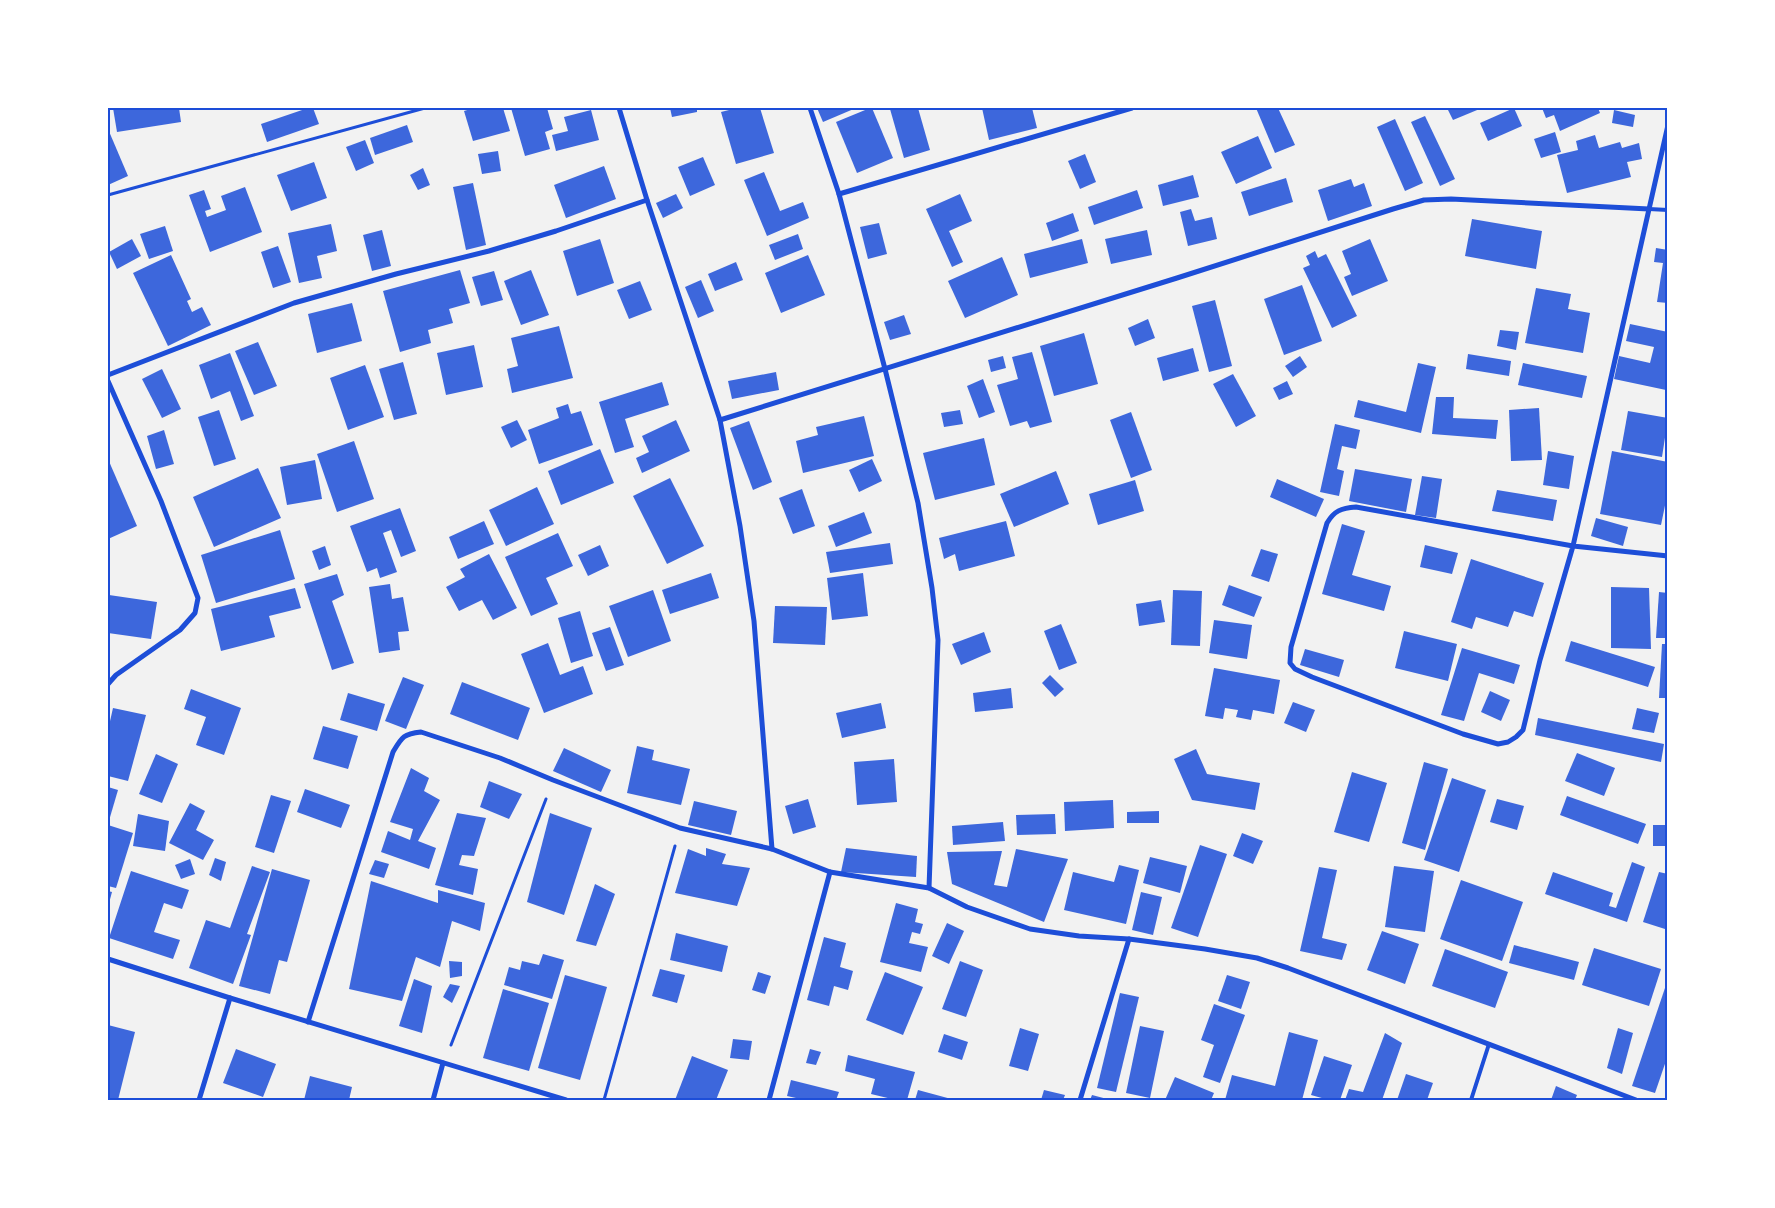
<svg xmlns="http://www.w3.org/2000/svg" width="1775" height="1208" viewBox="0 0 1775 1208" font-family="Jost,sans-serif">
<style>
.building{fill:#3d67dc}
.lines{fill:none;stroke-linecap:round;stroke-linejoin:round}
.path{stroke:#1d4ed8;stroke-width:3}
.service{stroke:#1d4ed8;stroke-width:4}
.minor{stroke:#1d4ed8;stroke-width:5}
.neatline{fill:none;stroke:#1d4ed8;stroke-width:2}
</style>
<rect width="100%" height="100%" fill="#f2f2f2"/>
<!-- building -->
<g class="building">
<path d="M113 108H179L181 122 117 132Z"/>
<path d="M308 108H313L319 124 267 142 261 124Z"/>
<path d="M474 108H503L510 131 473 141 464 111Z"/>
<path d="M511 108H547L553 129 545 132 550 149 525 156Z"/>
<path d="M670 108H697V112L672 117Z"/>
<path d="M737 108H760L774 153 736 164 721 112Z"/>
<path d="M817 108H856L823 122Z"/>
<path d="M870 108H872L893 158 857 173 836 122Z"/>
<path d="M896 108H918L930 150 904 158 890 109Z"/>
<path d="M982 108H1032L1037 128 989 140Z"/>
<path d="M1256 108H1278L1295 145 1275 153Z"/>
<path d="M1447 108H1482L1453 120Z"/>
<path d="M1514 108 1522 126 1488 141 1480 123Z"/>
<path d="M1542 108H1598L1600 113 1560 131 1554 115 1546 118Z"/>
<path d="M591 110 599 140 556 151 552 135 568 131 564 117Z"/>
<path d="M1614 110 1635 115 1633 127 1612 123Z"/>
<path d="M1425 116 1455 179 1440 186 1411 122Z"/>
<path d="M1395 119 1423 183 1405 191 1377 127Z"/>
<path d="M407 125 413 142 375 155 370 138Z"/>
<path d="M108 129 128 176 108 185Z"/>
<path d="M1555 132 1561 152 1541 158 1534 139Z"/>
<path d="M1595 135 1599 148 1620 142 1622 148 1639 143 1642 159 1627 162 1631 177 1567 193 1557 155 1578 150 1576 141Z"/>
<path d="M1258 136 1272 168 1236 184 1221 152Z"/>
<path d="M365 140 374 163 356 171 346 147Z"/>
<path d="M498 151 501 171 482 174 478 154Z"/>
<path d="M1085 154 1096 182 1080 189 1068 161Z"/>
<path d="M703 157 715 185 690 196 678 167Z"/>
<path d="M314 162 327 198 291 211 277 175Z"/>
<path d="M604 166 616 199 566 218 554 185Z"/>
<path d="M423 168 430 185 418 190 410 175Z"/>
<path d="M764 172 780 211 803 202 809 218 767 236 744 180Z"/>
<path d="M1193 175 1199 197 1163 206 1158 185Z"/>
<path d="M1286 178 1293 202 1249 216 1241 192Z"/>
<path d="M1351 179 1354 187 1364 183 1372 206 1328 221 1318 190Z"/>
<path d="M473 183 486 245 466 250 453 187Z"/>
<path d="M245 187 262 232 210 252 189 195 204 190 211 209 205 211 207 217 226 210 221 196Z"/>
<path d="M1137 190 1143 208 1094 225 1088 207Z"/>
<path d="M676 194 683 208 663 218 656 203Z"/>
<path d="M960 194 972 221 949 231 963 262 952 267 926 209Z"/>
<path d="M1191 209 1195 221 1212 217 1217 239 1188 246 1180 212Z"/>
<path d="M1073 213 1079 231 1052 241 1046 223Z"/>
<path d="M1472 219 1542 231 1536 269 1465 256Z"/>
<path d="M879 223 887 254 868 259 860 227Z"/>
<path d="M331 224 337 251 317 256 322 278 299 283 288 233Z"/>
<path d="M165 226 173 251 149 259 140 234Z"/>
<path d="M382 230 391 266 372 271 363 235Z"/>
<path d="M1147 230 1152 255 1111 264 1105 239Z"/>
<path d="M798 234 803 249 775 260 769 245Z"/>
<path d="M132 239 141 256 117 269 109 252Z"/>
<path d="M600 239 614 283 577 296 563 251Z"/>
<path d="M1082 239 1088 263 1030 278 1024 254Z"/>
<path d="M1370 239 1388 281 1352 296 1344 277 1351 274 1342 251Z"/>
<path d="M278 246 291 282 273 288 261 252Z"/>
<path d="M1656 248 1668 250V303L1657 302 1663 263 1654 262Z"/>
<path d="M1315 251 1318 258 1326 254 1357 316 1332 328 1303 268 1310 265 1306 256Z"/>
<path d="M171 255 191 299 187 301 192 312 202 307 211 325 168 346 133 273Z"/>
<path d="M808 255 825 295 781 313 765 273Z"/>
<path d="M1002 257 1018 295 965 318 948 281Z"/>
<path d="M736 262 743 280 715 291 708 274Z"/>
<path d="M460 270 470 303 449 309 453 323 428 330 431 343 400 352 383 291Z"/>
<path d="M531 270 549 315 521 325 504 281Z"/>
<path d="M494 271 503 300 481 306 472 277Z"/>
<path d="M701 280 714 311 698 318 685 287Z"/>
<path d="M640 281 652 310 629 319 617 290Z"/>
<path d="M1302 285 1322 341 1284 355 1264 299Z"/>
<path d="M1536 288 1571 294 1568 309 1590 313 1583 353 1525 343Z"/>
<path d="M1215 300 1232 366 1209 372 1192 306Z"/>
<path d="M352 303 362 341 317 353 308 314Z"/>
<path d="M904 315 911 334 890 340 884 322Z"/>
<path d="M1148 319 1155 338 1135 346 1128 328Z"/>
<path d="M1630 324 1668 332V382L1666 390 1614 379 1619 356 1650 363 1654 347 1626 341Z"/>
<path d="M559 326 573 378 512 393 507 369 518 366 511 338Z"/>
<path d="M1500 330 1519 332 1516 350 1497 346Z"/>
<path d="M1084 333 1098 384 1054 396 1040 346Z"/>
<path d="M258 342 277 386 254 395 235 351Z"/>
<path d="M474 345 483 387 446 395 437 353Z"/>
<path d="M1193 348 1199 371 1163 381 1157 358Z"/>
<path d="M1032 352 1052 422 1030 428 1027 421 1010 426 997 385 1018 379 1012 357Z"/>
<path d="M230 353 254 416 241 421 230 391 211 399 199 365Z"/>
<path d="M1468 354 1511 361 1509 376 1466 369Z"/>
<path d="M1003 356 1006 368 991 372 988 360Z"/>
<path d="M1300 356 1307 367 1293 377 1285 366Z"/>
<path d="M403 362 417 414 394 420 379 369Z"/>
<path d="M1418 363 1436 367 1421 433 1354 417 1358 400 1406 412Z"/>
<path d="M1523 363 1587 376 1582 398 1518 385Z"/>
<path d="M365 365 384 417 348 430 330 378Z"/>
<path d="M162 369 181 409 162 418 142 379Z"/>
<path d="M776 372 779 390 732 399 728 381Z"/>
<path d="M1233 374 1256 416 1236 427 1213 384Z"/>
<path d="M983 379 995 412 979 418 967 386Z"/>
<path d="M1287 381 1293 394 1279 400 1273 388Z"/>
<path d="M662 382 669 405 625 419 634 447 615 453 599 402Z"/>
<path d="M1436 397H1454L1453 418 1498 420 1496 439 1432 434Z"/>
<path d="M568 404 571 414 581 411 593 445 539 464 528 430 559 418 556 408Z"/>
<path d="M1539 408 1542 460 1511 461 1509 410Z"/>
<path d="M219 410 236 459 214 466 198 417Z"/>
<path d="M960 410 963 424 944 427 941 413Z"/>
<path d="M1628 411 1668 418 1662 457 1621 450Z"/>
<path d="M1131 412 1152 470 1131 478 1110 420Z"/>
<path d="M864 416 874 456 803 473 796 441 818 435 816 427Z"/>
<path d="M517 420 527 440 511 448 501 427Z"/>
<path d="M676 420 690 451 642 473 636 458 649 452 642 436Z"/>
<path d="M749 421 772 482 753 490 730 428Z"/>
<path d="M1335 424 1360 430 1356 449 1342 446 1337 469 1344 471 1339 496 1320 492Z"/>
<path d="M164 430 174 464 156 469 147 436Z"/>
<path d="M984 438 995 485 935 500 923 453Z"/>
<path d="M354 441 374 499 337 512 317 454Z"/>
<path d="M600 449 614 483 561 505 548 471Z"/>
<path d="M1548 451 1574 456 1569 489 1543 485Z"/>
<path d="M1612 451 1668 462V491L1661 525 1600 514Z"/>
<path d="M108 459 137 526 108 539Z"/>
<path d="M872 459 882 481 859 492 849 470Z"/>
<path d="M315 460 322 499 287 505 280 467Z"/>
<path d="M258 468 281 518 214 547 193 497Z"/>
<path d="M1355 469 1412 479 1406 512 1349 501Z"/>
<path d="M1056 471 1069 504 1014 527 1000 494Z"/>
<path d="M1422 476 1442 479 1436 518 1415 515Z"/>
<path d="M670 478 704 546 667 564 633 496Z"/>
<path d="M1277 479 1324 499 1316 517 1270 497Z"/>
<path d="M1135 480 1144 511 1098 525 1089 494Z"/>
<path d="M537 487 554 524 506 546 489 510Z"/>
<path d="M802 489 815 526 793 534 779 498Z"/>
<path d="M1497 490 1557 500 1553 521 1492 511Z"/>
<path d="M400 508 416 551 401 557 391 530 383 533 397 572 380 578 377 568 367 572 350 526Z"/>
<path d="M864 512 872 533 836 547 828 526Z"/>
<path d="M1596 518 1628 527 1623 546 1591 536Z"/>
<path d="M484 521 494 544 458 559 449 537Z"/>
<path d="M1006 521 1015 556 959 571 955 554 944 559 939 538Z"/>
<path d="M1342 524 1365 531 1352 575 1391 586 1384 611 1322 594Z"/>
<path d="M280 530 295 579 216 603 201 555Z"/>
<path d="M558 533 573 566 546 578 558 604 531 616 505 557Z"/>
<path d="M890 543 893 564 830 573 826 552Z"/>
<path d="M600 545 609 566 588 576 578 555Z"/>
<path d="M1425 545 1458 553 1452 574 1420 567Z"/>
<path d="M325 546 331 565 319 570 312 551Z"/>
<path d="M1261 549 1278 554 1269 582 1251 576Z"/>
<path d="M489 554 517 608 493 620 482 600 459 611 446 587 465 577 460 569Z"/>
<path d="M1471 559 1544 583 1533 617 1514 611 1508 627 1476 617 1472 629 1451 622Z"/>
<path d="M711 573 719 598 670 614 662 590Z"/>
<path d="M863 573 868 616 832 620 827 578Z"/>
<path d="M337 574 344 595 332 601 354 663 332 670 304 584Z"/>
<path d="M390 584 392 599 403 597 409 631 398 632 400 650 379 653 369 587Z"/>
<path d="M1229 585 1262 597 1254 617 1222 605Z"/>
<path d="M1611 587 1649 588 1651 649 1611 648Z"/>
<path d="M295 588 301 608 269 616 275 637 221 651 211 609Z"/>
<path d="M653 590 671 641 628 657 609 606Z"/>
<path d="M1173 590 1202 591 1200 646 1171 645Z"/>
<path d="M1659 592 1668 593V638H1656Z"/>
<path d="M109 595 157 602 151 639 108 633Z"/>
<path d="M1161 600 1165 622 1139 626 1136 604Z"/>
<path d="M775 606 827 607 825 645 773 643Z"/>
<path d="M580 611 593 656 571 663 558 618Z"/>
<path d="M1214 620 1252 625 1247 659 1209 653Z"/>
<path d="M1061 624 1077 663 1059 670 1044 631Z"/>
<path d="M610 627 624 665 606 671 592 633Z"/>
<path d="M1404 631 1457 644 1448 681 1395 668Z"/>
<path d="M984 632 991 652 961 665 952 644Z"/>
<path d="M1571 641 1655 667 1648 687 1565 661Z"/>
<path d="M548 643 560 675 583 666 593 694 544 713 521 654Z"/>
<path d="M1662 644H1668V698H1659Z"/>
<path d="M1462 648 1520 665 1514 684 1479 673 1464 721 1441 715Z"/>
<path d="M1305 649 1344 660 1339 677 1300 665Z"/>
<path d="M1214 668 1280 680 1274 714 1253 710 1251 720 1236 717 1238 710 1225 708 1223 719 1205 716Z"/>
<path d="M1050 675 1064 689 1055 697 1042 683Z"/>
<path d="M403 677 424 685 406 729 385 721Z"/>
<path d="M462 682 530 708 518 740 450 714Z"/>
<path d="M1011 688 1013 708 975 712 973 693Z"/>
<path d="M191 689 241 708 224 755 196 745 206 717 184 709Z"/>
<path d="M1490 691 1510 700 1501 721 1481 712Z"/>
<path d="M348 693 385 704 377 731 340 720Z"/>
<path d="M1293 702 1315 710 1306 732 1284 723Z"/>
<path d="M881 703 886 728 842 738 836 713Z"/>
<path d="M113 708 146 715 128 781 108 776V730Z"/>
<path d="M1637 708 1659 713 1654 733 1632 729Z"/>
<path d="M1538 718 1664 744 1661 762 1535 735Z"/>
<path d="M323 726 358 736 348 769 313 759Z"/>
<path d="M637 746 654 750 652 760 690 769 681 805 627 793Z"/>
<path d="M564 748 611 770 601 792 553 771Z"/>
<path d="M1196 749 1207 774 1260 783 1255 810 1192 800 1174 759Z"/>
<path d="M1577 753 1615 768 1604 796 1565 781Z"/>
<path d="M156 754 178 764 162 803 139 794Z"/>
<path d="M894 759 897 802 857 805 854 762Z"/>
<path d="M1424 762 1448 769 1425 850 1402 843Z"/>
<path d="M411 768 429 778 424 791 440 800 418 841 436 848 429 869 381 852 388 831 410 840 413 829 390 822Z"/>
<path d="M1352 772 1387 783 1369 842 1334 832Z"/>
<path d="M1452 778 1486 790 1459 872 1424 860Z"/>
<path d="M489 781 522 794 509 819 480 807Z"/>
<path d="M108 787 118 790 108 824Z"/>
<path d="M305 789 350 805 341 828 297 812Z"/>
<path d="M271 795 291 801 274 853 255 847Z"/>
<path d="M1567 796 1646 824 1638 844 1560 815Z"/>
<path d="M808 799 816 827 793 834 785 806Z"/>
<path d="M1497 799 1524 806 1517 830 1490 822Z"/>
<path d="M1113 800 1114 828 1065 831 1064 802Z"/>
<path d="M694 801 737 811 731 835 688 825Z"/>
<path d="M190 803 205 811 196 830 214 840 203 860 169 843Z"/>
<path d="M1159 811V823H1127V812Z"/>
<path d="M457 813 486 818 474 856 462 855 459 865 478 869 473 895 435 885Z"/>
<path d="M550 813 592 828 564 915 527 902Z"/>
<path d="M138 814 169 821 165 851 133 846Z"/>
<path d="M1055 814 1056 834 1017 835 1016 815Z"/>
<path d="M1003 822 1005 841 953 845 952 826Z"/>
<path d="M108 825 133 833 116 888 108 886Z"/>
<rect x="1653" y="825" width="15" height="21"/>
<path d="M1242 833 1263 841 1253 864 1233 856Z"/>
<path d="M1200 845 1227 854 1198 937 1171 928Z"/>
<path d="M706 848 726 854 722 864 750 868 737 906 675 893 688 849 706 856Z"/>
<path d="M846 848 917 856 916 877 841 872Z"/>
<path d="M1016 849 1068 859 1044 922 952 884 947 852 1002 851 994 885 1007 887Z"/>
<path d="M1150 857 1187 866 1180 893 1143 883Z"/>
<path d="M215 858 226 862 221 881 209 875Z"/>
<path d="M190 859 195 874 181 879 175 865Z"/>
<path d="M375 860 389 864 384 878 369 874Z"/>
<path d="M1632 862 1645 867 1627 922 1545 894 1553 872 1613 893 1609 906 1616 908Z"/>
<path d="M1119 865 1139 870 1126 924 1064 910 1073 872 1114 882Z"/>
<path d="M252 866 270 872 247 934 251 935 233 984 189 968 206 920 230 928Z"/>
<path d="M1394 866 1434 871 1425 932 1385 927Z"/>
<path d="M1319 867 1337 870 1322 938 1347 944 1342 960 1300 951Z"/>
<path d="M272 869 310 880 287 962 279 960 270 994 239 986Z"/>
<path d="M131 871 189 890 182 909 164 903 154 932 180 940 173 959 109 938Z"/>
<path d="M1659 872 1668 874V921L1665 929 1643 922Z"/>
<path d="M1461 880 1523 902 1502 961 1440 939Z"/>
<path d="M371 881 438 903V890L485 903 480 931 452 921 440 967 416 957 402 1001 349 989Z"/>
<path d="M595 884 615 894 596 946 576 941Z"/>
<path d="M108 891 112 892 108 907Z"/>
<path d="M1141 892 1162 897 1153 935 1132 930Z"/>
<path d="M896 903 918 909 915 922 923 924 920 934 912 932 909 943 928 947 921 972 880 962Z"/>
<path d="M947 923 964 931 949 964 932 956Z"/>
<path d="M1382 931 1419 944 1405 984 1367 970Z"/>
<path d="M676 933 728 946 722 972 670 960Z"/>
<path d="M824 937 846 943 840 967 853 971 848 990 834 986 829 1006 807 1000Z"/>
<path d="M1514 945 1579 962 1574 980 1509 963Z"/>
<path d="M1594 948 1661 969 1649 1006 1582 985Z"/>
<path d="M1445 949 1508 972 1495 1008 1432 986Z"/>
<path d="M543 954 564 960 552 999 504 985 509 967 520 970 522 961 539 965Z"/>
<path d="M449 961 462 962V976L450 978Z"/>
<path d="M960 961 983 970 966 1017 942 1009Z"/>
<path d="M660 969 685 975 677 1003 652 996Z"/>
<path d="M758 972 771 976 765 994 752 990Z"/>
<path d="M885 972 923 987 903 1035 866 1020Z"/>
<path d="M565 975 607 987 580 1080 538 1068Z"/>
<path d="M1227 975 1250 982 1241 1009 1218 1001Z"/>
<path d="M414 979 432 986 422 1033 399 1026Z"/>
<path d="M1667 982 1668 1055 1655 1093 1632 1086Z"/>
<path d="M450 984 460 986 452 1003 443 997Z"/>
<path d="M503 989 549 1003 529 1071 483 1058Z"/>
<path d="M1120 993 1139 997 1116 1092 1097 1088Z"/>
<path d="M1214 1004 1245 1015 1220 1083 1203 1077 1214 1045 1201 1040Z"/>
<path d="M108 1025 135 1032 118 1100H108Z"/>
<path d="M1140 1026 1164 1031 1150 1098 1126 1093Z"/>
<path d="M1020 1028 1039 1034 1028 1071 1009 1066Z"/>
<path d="M1618 1028 1633 1033 1622 1074 1607 1068Z"/>
<path d="M1289 1032 1318 1040 1302 1100H1225L1232 1075 1275 1086Z"/>
<path d="M1385 1033 1402 1043 1382 1100H1345L1349 1089 1363 1092Z"/>
<path d="M944 1034 968 1042 962 1060 938 1052Z"/>
<path d="M733 1039 752 1041 749 1060 730 1058Z"/>
<path d="M236 1049 276 1064 263 1097 223 1083Z"/>
<path d="M810 1049 821 1052 816 1065 806 1063Z"/>
<path d="M848 1055 915 1072 907 1100H896L871 1094 875 1079 845 1071Z"/>
<path d="M692 1056 728 1070 716 1100H675Z"/>
<path d="M1324 1056 1352 1065 1340 1100H1329L1311 1095Z"/>
<path d="M1406 1074 1433 1083 1427 1100H1397Z"/>
<path d="M310 1076 352 1087 349 1100H304Z"/>
<path d="M1175 1077 1214 1093 1211 1100H1165Z"/>
<path d="M791 1080 839 1092 836 1100H805L787 1096Z"/>
<path d="M1556 1086 1577 1095 1575 1100H1551Z"/>
<path d="M918 1090 955 1100H915Z"/>
<path d="M1044 1090 1065 1095 1063 1100H1041Z"/>
<path d="M1092 1095 1111 1100H1090Z"/>
</g>
<g class="lines">
<!-- path -->
<g class="path">
<path d="M108 195 425 108"/>
<path d="M451 1045 546 799"/>
<path d="M604 1100 675 846"/>
</g>
<!-- service -->
<g class="service">
<path d="M1649 209 1668 210"/>
<path d="M1471 1100 1489 1044"/>
</g>
<!-- minor -->
<g class="minor">
<path d="M619 108 647 200 720 420 740 526 754 621 772 849"/>
<path d="M810 108 839 194 885 369 918 503 932 588 938 640 929 888"/>
<path d="M1668 125 1573 546 1540 660 1523 730 1516 737 1508 742 1498 744 1463 734 1312 677 1295 669 1290 663 1291 647 1327 523C1334 511 1341 508 1356 507L1573 546 1668 556"/>
<path d="M839 194 1132 108"/>
<path d="M108 375 294 303 396 274 489 251 556 231 647 200"/>
<path d="M108 381 161 501 198 598 195 613 180 630 116 675 108 684"/>
<path d="M720 420 1177 278 1393 209 1424 200 1451 199 1649 209"/>
<path d="M108 959 230 998 566 1100"/>
<path d="M308 1022 393 752C402 737 403 734 421 732L500 758 553 780 680 828 772 849 830 872 929 888 967 907 1030 929 1079 936 1129 939 1205 949 1257 958 1288 968 1636 1100"/>
<path d="M199 1100 230 998"/>
<path d="M433 1100 443 1063"/>
<path d="M769 1100 830 872"/>
<path d="M1080 1100 1129 939"/>
</g>
</g>
<!-- border -->
<rect width="1775" height="1208" fill="none" stroke="#ffffff" stroke-width="218"/>
<rect x="109" y="109" width="1557" height="990" class="neatline"/>
</svg>
